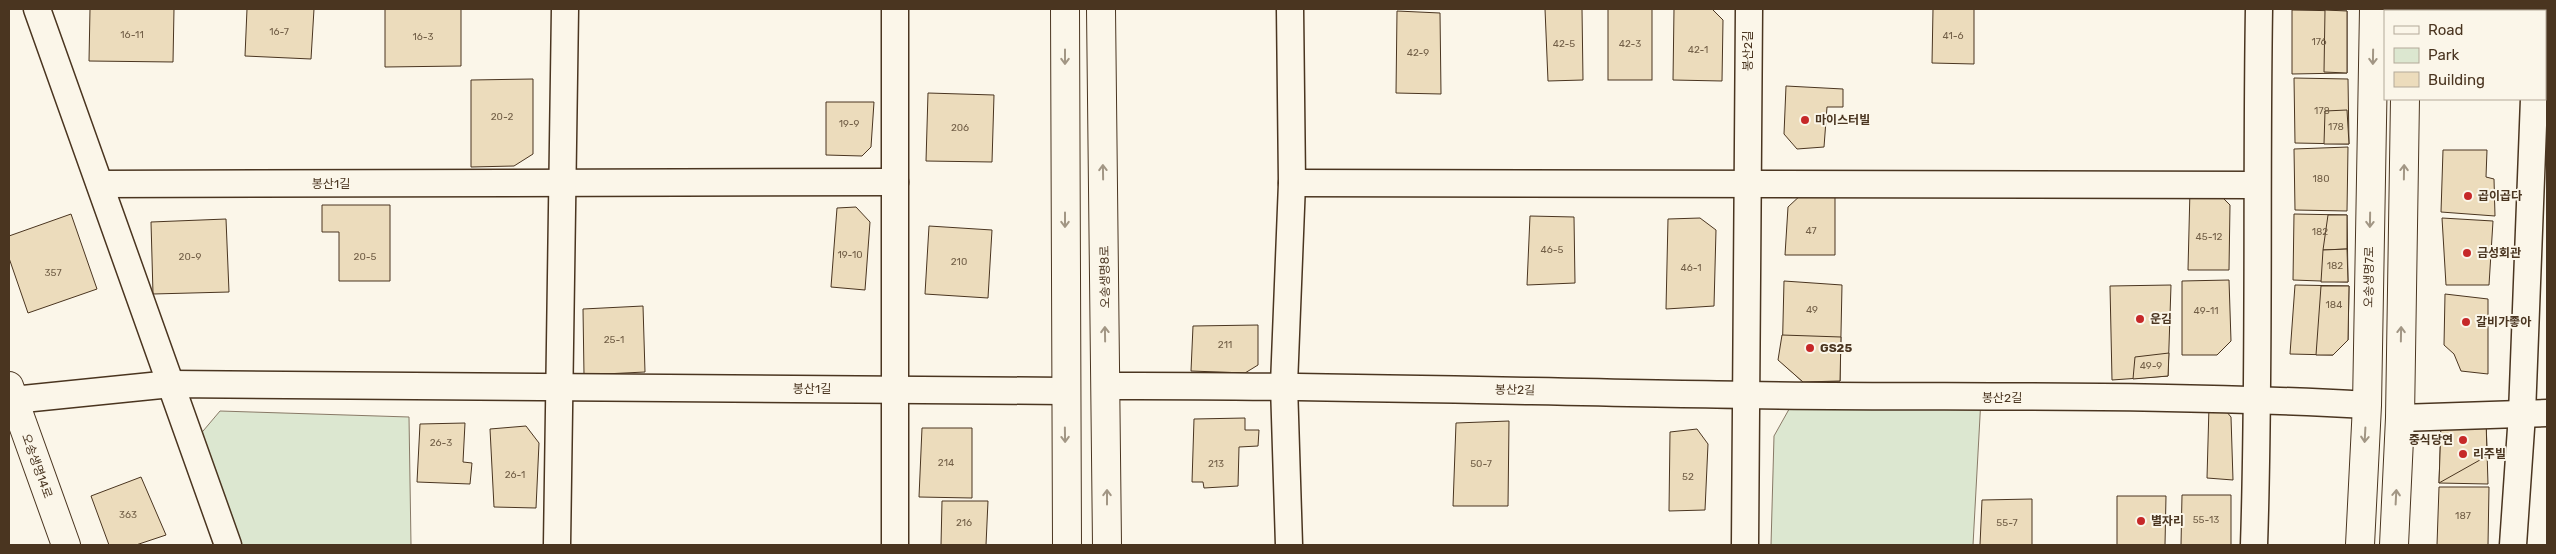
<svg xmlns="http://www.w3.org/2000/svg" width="2556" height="554" viewBox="0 0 2556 554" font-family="Rubik,'Noto Sans KR',sans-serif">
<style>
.green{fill:#dce7d0;stroke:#887966}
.building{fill:#ecdcbc;stroke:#4a3520}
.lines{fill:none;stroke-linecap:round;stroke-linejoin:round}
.street-casing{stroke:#4a3520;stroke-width:29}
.secondary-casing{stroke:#4a3520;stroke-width:30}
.street{stroke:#fbf6e9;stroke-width:26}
.secondary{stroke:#fbf6e9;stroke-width:28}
.oneway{stroke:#a29684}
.poi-dot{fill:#c62828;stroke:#fbf6e9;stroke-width:2}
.labels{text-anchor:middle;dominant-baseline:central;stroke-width:4;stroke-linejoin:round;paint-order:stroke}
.number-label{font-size:10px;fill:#725f47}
.street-label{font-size:12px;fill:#4a3520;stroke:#fbf6e9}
.poi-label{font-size:12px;font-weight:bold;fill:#4a3520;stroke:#fbf6e9;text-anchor:start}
</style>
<rect width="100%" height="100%" fill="#fbf6e9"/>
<!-- green -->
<g class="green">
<path d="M1797 395 1981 398 1973 545H1771L1774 436Z"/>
<path d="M220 411 409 417 411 545H241L198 437Z"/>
</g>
<!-- building -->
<g class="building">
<path d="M90 9H174L173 62 89 61Z"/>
<path d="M247 9H314L311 59 245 56Z"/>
<path d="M385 9H461V66L385 67Z"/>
<path d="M1545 9H1582L1583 80 1548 81Z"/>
<rect x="1608" y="9" width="44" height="71"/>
<path d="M1674 9H1712L1723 20 1722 81 1673 80Z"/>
<path d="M1933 9H1974V64L1932 63Z"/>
<path d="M2292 10 2347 11V73L2292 74Z"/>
<path d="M2325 10 2347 11V73L2324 72Z"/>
<path d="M1397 11 1440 13 1441 94 1396 93Z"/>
<path d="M2294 78 2348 79 2349 144 2295 143Z"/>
<path d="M533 79V154L514 166 471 167V80Z"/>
<path d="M1786 86 1843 89V107H1827L1824 147 1797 149 1784 134Z"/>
<path d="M928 93 994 95 992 162 926 161Z"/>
<path d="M826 102H874L871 147 862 156 826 155Z"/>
<path d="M2347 110 2349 144H2324L2325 111Z"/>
<path d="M2348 147 2347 211 2295 210 2294 149Z"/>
<path d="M2443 150H2487L2486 177 2494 179 2495 216 2441 212Z"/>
<path d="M2213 188 2230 205 2229 270H2188L2190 189Z"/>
<path d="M1803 193H1835V255H1785L1788 207Z"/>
<path d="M322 205H390V281H339V232H322Z"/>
<path d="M856 207 870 222 865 290 831 287 837 208Z"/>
<path d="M71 214 97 289 28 313 9 258V236Z"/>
<path d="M2294 214 2347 215 2348 282 2293 280Z"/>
<path d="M2328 215H2347V249L2323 250Z"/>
<path d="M1530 216 1574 217 1575 283 1527 285Z"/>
<path d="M1700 218 1716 230 1714 306 1666 309 1668 219Z"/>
<path d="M2442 218 2493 221 2489 285H2446Z"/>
<path d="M226 219 229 292 153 294 151 222Z"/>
<path d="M929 226 992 230 988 298 925 294Z"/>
<path d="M2347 249 2348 282H2321L2323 250Z"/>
<path d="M2229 280 2231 341 2217 355H2182V281Z"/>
<path d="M1784 281 1842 285 1840 381 1803 382 1782 363Z"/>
<path d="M2171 285 2168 376 2112 380 2110 286Z"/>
<path d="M2295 285 2349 286 2348 340 2333 355 2290 354Z"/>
<path d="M2321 286H2349L2348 340 2333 355H2316Z"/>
<path d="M2445 294 2488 299V374L2461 371 2454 354 2444 345Z"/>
<path d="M643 306 645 372 584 375 583 309Z"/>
<path d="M1258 325V365L1245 373 1191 371 1193 326Z"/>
<path d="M1782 335 1841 337 1840 381 1803 382 1778 360Z"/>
<path d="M2169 353 2168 376 2133 379 2135 357Z"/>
<path d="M2221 405 2231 417 2233 480 2207 478 2209 406Z"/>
<path d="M1245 418V430H1259L1258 446 1239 447 1238 486 1204 488 1203 482H1192L1194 419Z"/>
<path d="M2486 418 2488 484 2439 483 2441 425Z"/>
<path d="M2486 418 2487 456 2439 483 2441 425Z"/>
<path d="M1509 421 1508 506H1453L1456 423Z"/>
<path d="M465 423 463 462 472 463 470 484 417 482 420 424Z"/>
<path d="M526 426 539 443 536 508 494 507 490 429Z"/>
<path d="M922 428H972V498L919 497Z"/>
<path d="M1697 429 1708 444 1705 510 1669 511 1670 432Z"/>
<path d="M141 477 166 535 136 545H109L91 496Z"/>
<path d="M2439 487H2489L2488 545H2437Z"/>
<path d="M2182 495H2231V545H2181Z"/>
<path d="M2117 496H2166L2165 545H2117Z"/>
<path d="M2032 499V545H1980L1982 500Z"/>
<path d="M942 501H988L986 545H941Z"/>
</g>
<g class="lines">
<!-- street casing -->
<g class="street-casing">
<g id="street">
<path d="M37 9 228 545"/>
<path d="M2545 17H2547"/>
<path d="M1292 183 2256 185"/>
<path d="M100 184 895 182"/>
<path d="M1106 386C1319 385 1532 392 1746 395 1953 398 2160 393 2367 405"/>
<path d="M13 400 171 384 1065 391"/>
<path d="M2400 418 2547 413"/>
<path d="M557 545 565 9"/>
<path d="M895 545V9"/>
<path d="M1289 545 1284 385 1292 183 1290 9"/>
<path d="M1745 545 1749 9"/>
<path d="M2254 545C2260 366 2256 188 2259 9"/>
<path d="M2513 545 2522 414 2534 99"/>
</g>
</g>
<!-- secondary casing -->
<g class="secondary-casing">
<g id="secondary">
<path d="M1065 9 1067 545"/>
<path d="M1101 9 1107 545"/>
<path d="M2406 11V9"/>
<path d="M9 386 66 545"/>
<path d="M2360 545 2367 405 2374 9"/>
<path d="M2394 545 2400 418 2405 99"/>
</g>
</g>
<!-- street -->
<use href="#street" class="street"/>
<!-- secondary -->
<use href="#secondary" class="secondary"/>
</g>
<!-- one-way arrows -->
<defs><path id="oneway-shaft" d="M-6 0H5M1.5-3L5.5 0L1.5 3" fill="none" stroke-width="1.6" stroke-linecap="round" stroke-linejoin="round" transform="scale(1.25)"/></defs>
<g class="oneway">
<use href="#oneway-shaft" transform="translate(1065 57) rotate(90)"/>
<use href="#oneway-shaft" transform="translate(2373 57) rotate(91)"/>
<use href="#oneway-shaft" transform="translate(1103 172) rotate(-91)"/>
<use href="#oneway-shaft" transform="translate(2404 172) rotate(-89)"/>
<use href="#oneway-shaft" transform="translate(1065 220) rotate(90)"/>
<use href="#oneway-shaft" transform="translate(2370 220) rotate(91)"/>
<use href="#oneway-shaft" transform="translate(1105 334) rotate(-91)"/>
<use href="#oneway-shaft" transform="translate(2401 334) rotate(-89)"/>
<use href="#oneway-shaft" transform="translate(1065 435) rotate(89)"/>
<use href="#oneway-shaft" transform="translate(2365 435) rotate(93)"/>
<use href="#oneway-shaft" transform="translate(1107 497) rotate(-90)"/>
<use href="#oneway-shaft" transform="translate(2396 497) rotate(-87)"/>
</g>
<!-- markers -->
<g class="poi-dot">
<circle cx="1805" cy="120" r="5"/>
<circle cx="2468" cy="196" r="5"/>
<circle cx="2467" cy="253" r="5"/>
<circle cx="2140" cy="319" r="5"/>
<circle cx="2466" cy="322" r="5"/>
<circle cx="1810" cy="348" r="5"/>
<circle cx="2463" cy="440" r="5"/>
<circle cx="2463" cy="454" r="5"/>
<circle cx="2141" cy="521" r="5"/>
</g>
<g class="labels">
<!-- number labels -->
<g class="number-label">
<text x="279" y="32">16-7</text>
<text x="132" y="35">16-11</text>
<text x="1953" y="36">41-6</text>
<text x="423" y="37">16-3</text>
<text x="2319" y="42">176</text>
<text x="1564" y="44">42-5</text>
<text x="1630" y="44">42-3</text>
<text x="1698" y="50">42-1</text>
<text x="1418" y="53">42-9</text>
<text x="2322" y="111">178</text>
<text x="502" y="117">20-2</text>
<text x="849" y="124">19-9</text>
<text x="2336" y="127">178</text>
<text x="960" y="128">206</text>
<text x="2321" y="179">180</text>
<text x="1811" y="231">47</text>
<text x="2320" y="232">182</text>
<text x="2209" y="237">45-12</text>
<text x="1552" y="250">46-5</text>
<text x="850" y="255">19-10</text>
<text x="190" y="257">20-9</text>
<text x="365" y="257">20-5</text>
<text x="959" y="262">210</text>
<text x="2335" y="266">182</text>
<text x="1691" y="268">46-1</text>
<text x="53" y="273">357</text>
<text x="2334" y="305">184</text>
<text x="1812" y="310">49</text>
<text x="2206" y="311">49-11</text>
<text x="614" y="340">25-1</text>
<text x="1225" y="345">211</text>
<text x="2151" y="366">49-9</text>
<text x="441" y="443">26-3</text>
<text x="946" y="463">214</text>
<text x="1216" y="464">213</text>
<text x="1481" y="464">50-7</text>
<text x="515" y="475">26-1</text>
<text x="1688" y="477">52</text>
<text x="128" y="515">363</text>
<text x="2463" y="516">187</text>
<text x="2206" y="520">55-13</text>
<text x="964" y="523">216</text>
<text x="2007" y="523">55-7</text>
</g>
<!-- street labels -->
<g class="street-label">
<text transform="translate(1748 51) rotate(-90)">봉산2길</text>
<text x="331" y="184">봉산1길</text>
<text transform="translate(1105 277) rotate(-91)">오송생명8로</text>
<text transform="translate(2369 277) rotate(-89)">오송생명7로</text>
<text x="812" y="389">봉산1길</text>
<text transform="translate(1515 390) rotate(1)">봉산2길</text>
<text x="2002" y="398">봉산2길</text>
<text transform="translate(37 466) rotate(70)">오송생명14로</text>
</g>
<!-- poi labels -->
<g class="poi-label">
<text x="1815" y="120">마이스터빌</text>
<text x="2478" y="196">곱이곱다</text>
<text x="2477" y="253">금성회관</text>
<text x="2150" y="319">운김</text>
<text x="2476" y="322">갈비가좋아</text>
<text x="1820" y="348">GS25</text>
<text x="2453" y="440" text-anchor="end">중식당연</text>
<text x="2473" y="454">리주빌</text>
<text x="2151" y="521">별자리</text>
</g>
</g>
<!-- border -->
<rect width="2556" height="554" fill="none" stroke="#4a3520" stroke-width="20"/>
<!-- legend -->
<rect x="2384" y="10" width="162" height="90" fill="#fbf6e9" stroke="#b4a999"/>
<rect x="2394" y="26" width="25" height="8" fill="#fbf6e9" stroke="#b4a999"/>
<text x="2428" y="35" font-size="15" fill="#4a3520">Road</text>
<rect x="2394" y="48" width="25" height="15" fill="#dce7d0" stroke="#b4a999"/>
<text x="2428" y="60" font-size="15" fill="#4a3520">Park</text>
<rect x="2394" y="72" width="25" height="15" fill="#ecdcbc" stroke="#b4a999"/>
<text x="2428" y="85" font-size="15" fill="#4a3520">Building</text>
</svg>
